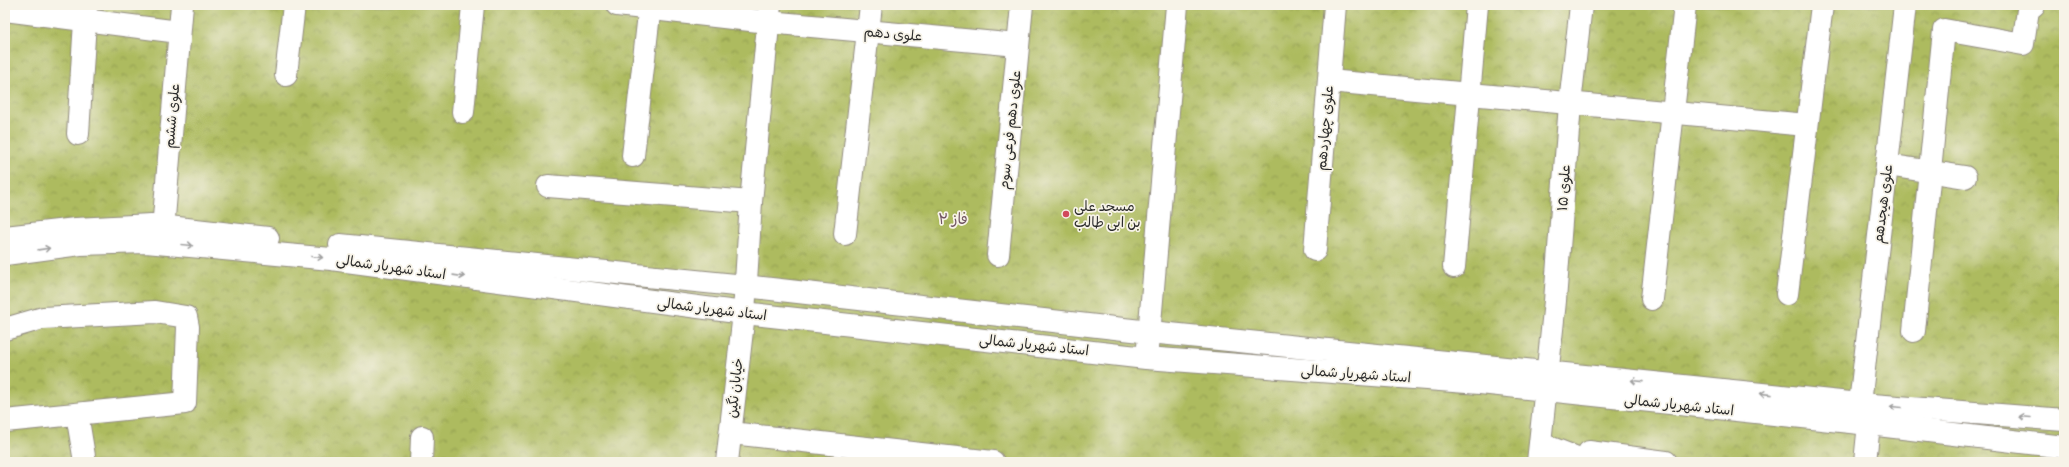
<svg xmlns="http://www.w3.org/2000/svg" width="2069" height="467" viewBox="0 0 2069 467" font-family="Pangolin,'Playpen Sans Arabic',sans-serif">
<style>
.park{fill:url(#park-crowns);stroke:#6c7344}
.lines{fill:none;stroke-linecap:round;stroke-linejoin:round}
.minor-casing{stroke:#908a7e;stroke-width:24}
.minor{stroke:#fff;stroke-width:22}
.oneway{stroke:#a0a0a0}
.poi-dot{fill:#d1495b;stroke:#f7f3e8;stroke-width:1.5}
.labels{text-anchor:middle;dominant-baseline:central;stroke-width:3.5;stroke-linejoin:round;paint-order:stroke}
.street-label{font-size:14px;fill:#2b2b2b;stroke:#f7f3e8}
.poi-label{font-size:14px;fill:#2b2b2b;stroke:#f7f3e8;text-anchor:start}
.neighbourhood-label{font-size:15px;fill:#715563;stroke:#f7f3e8}
</style>
<defs>
<pattern id="park-crowns" width="20" height="18" patternUnits="userSpaceOnUse"><rect width="20" height="18" fill="#adbb5e"/><path d="M2 6a3 3 0 1 1 6 0M12 15a3 3 0 1 1 6 0" fill="none" stroke="#8d984e"/></pattern>
</defs>
<rect width="100%" height="100%" fill="#f7f3e8"/>
<filter id="ink" filterUnits="userSpaceOnUse"><feTurbulence type="fractalNoise" baseFrequency=".025" numOctaves="2"/><feDisplacementMap in="SourceGraphic" scale="8" xChannelSelector="R" yChannelSelector="G"/><feConvolveMatrix kernelMatrix="1 2 1 2 8 2 1 2 1" color-interpolation-filters="sRGB"/></filter>
<filter id="wash" filterUnits="userSpaceOnUse"><feTurbulence type="fractalNoise" baseFrequency=".012" numOctaves="4" result="noise"/><feDisplacementMap in="SourceGraphic" scale="16" xChannelSelector="R" yChannelSelector="G"/><feGaussianBlur stdDeviation="0.9" result="paint"/><feColorMatrix in="noise" values="0 0 0 0 0 0 0 0 0 0 0 0 0 0 0 0 0 1.4 0 .05"/><feComposite in="paint" operator="in"/></filter>
<g filter="url(#wash)">
<rect width="100%" height="100%" fill="#f4e8d2"/>
<!-- park -->
<rect class="park" x="5" y="5" width="2059" height="457"/>
</g>
<g filter="url(#ink)">
<g class="lines">
<!-- minor casing -->
<g class="minor-casing">
<g id="minor">
<path d="M617 5 768 22 1018 45"/>
<path d="M5 10 179 32"/>
<path d="M286 75 294 5"/>
<path d="M1329 81 1807 125"/>
<path d="M463 112 473 5"/>
<path d="M78 134 86 5"/>
<path d="M633 156 650 5"/>
<path d="M1887 165 1965 177"/>
<path d="M548 186 751 202"/>
<path d="M845 234 871 5"/>
<path d="M5 237 76 229 151 225 268 238"/>
<path d="M162 241 182 5"/>
<path d="M340 245 745 286 1150 332 1860 404 2064 420"/>
<path d="M1315 250 1335 5"/>
<path d="M5 254 80 244 146 242 331 259 744 313 1146 358 1480 383 1869 424 2064 447"/>
<path d="M998 255 1022 5"/>
<path d="M1454 267 1477 5"/>
<path d="M1787 294 1822 5"/>
<path d="M1652 299 1685 5"/>
<path d="M5 329 43 318 155 312 186 317 188 327 185 403 5 421"/>
<path d="M1914 331 1944 30 2023 44 2028 10 2034 5"/>
<path d="M1148 347 1177 5"/>
<path d="M1860 404 1905 5"/>
<path d="M77 414 85 462"/>
<path d="M731 433 993 462"/>
<path d="M1541 444 1577 458V462"/>
<path d="M1589 452 1666 462"/>
<path d="M421 462 422 437"/>
<path d="M727 462 744 313 751 202 770 5"/>
<path d="M1538 462 1555 301 1570 104 1581 5"/>
<path d="M1865 462 1869 424"/>
</g>
</g>
<!-- minor -->
<use href="#minor" class="minor"/>
</g>
<!-- one-way arrows -->
<defs><path id="oneway-shaft" d="M-6 0H5M1.5-3L5.5 0L1.5 3" fill="none" stroke-width="1.6" stroke-linecap="round" stroke-linejoin="round"/></defs>
<g class="oneway">
<use href="#oneway-shaft" transform="translate(187 245) rotate(5)"/>
<use href="#oneway-shaft" transform="translate(44 249) rotate(-8)"/>
<use href="#oneway-shaft" transform="translate(317 257) rotate(5)"/>
<use href="#oneway-shaft" transform="translate(459 276) rotate(8)"/>
<use href="#oneway-shaft" transform="translate(1637 381) rotate(-174)"/>
<use href="#oneway-shaft" transform="translate(1766 394) rotate(-174)"/>
<use href="#oneway-shaft" transform="translate(1896 407) rotate(-175)"/>
<use href="#oneway-shaft" transform="translate(2025 417) rotate(-175)"/>
</g>
</g>
<!-- markers -->
<circle class="poi-dot" cx="1066" cy="214" r="4"/>
<g class="labels">
<!-- street labels -->
<g class="street-label">
<text transform="translate(893 34) rotate(5)">علوی دهم</text>
<text transform="translate(172 116) rotate(-85)">علوی ششم</text>
<text transform="translate(1325 128) rotate(-85)">علوی چهاردهم</text>
<text transform="translate(1010 130) rotate(-84)">علوی دهم فرعی سوم</text>
<text transform="translate(1564 188) rotate(-86)">علوی ۱۵</text>
<text transform="translate(1883 204) rotate(-83)">علوی هیجدهم</text>
<text transform="translate(391 267) rotate(8)">استاد شهریار شمالی</text>
<text transform="translate(712 309) rotate(7)">استاد شهریار شمالی</text>
<text transform="translate(1034 345) rotate(6)">استاد شهریار شمالی</text>
<text transform="translate(1356 374) rotate(4)">استاد شهریار شمالی</text>
<text transform="translate(735 388) rotate(-84)">خیابان نگین</text>
<text transform="translate(1679 405) rotate(6)">استاد شهریار شمالی</text>
</g>
<!-- poi labels -->
<g class="poi-label">
<text x="1074" y="206">مسجد علی<tspan x="1074" dy="16">بن ابی طالب</tspan></text>
</g>
<!-- neighbourhood labels -->
<g class="neighbourhood-label">
<text x="953" y="219">فاز ۲</text>
</g>
</g>
<!-- margin -->
<rect width="2069" height="467" fill="none" stroke="#f7f3e8" stroke-width="20"/>
</svg>
